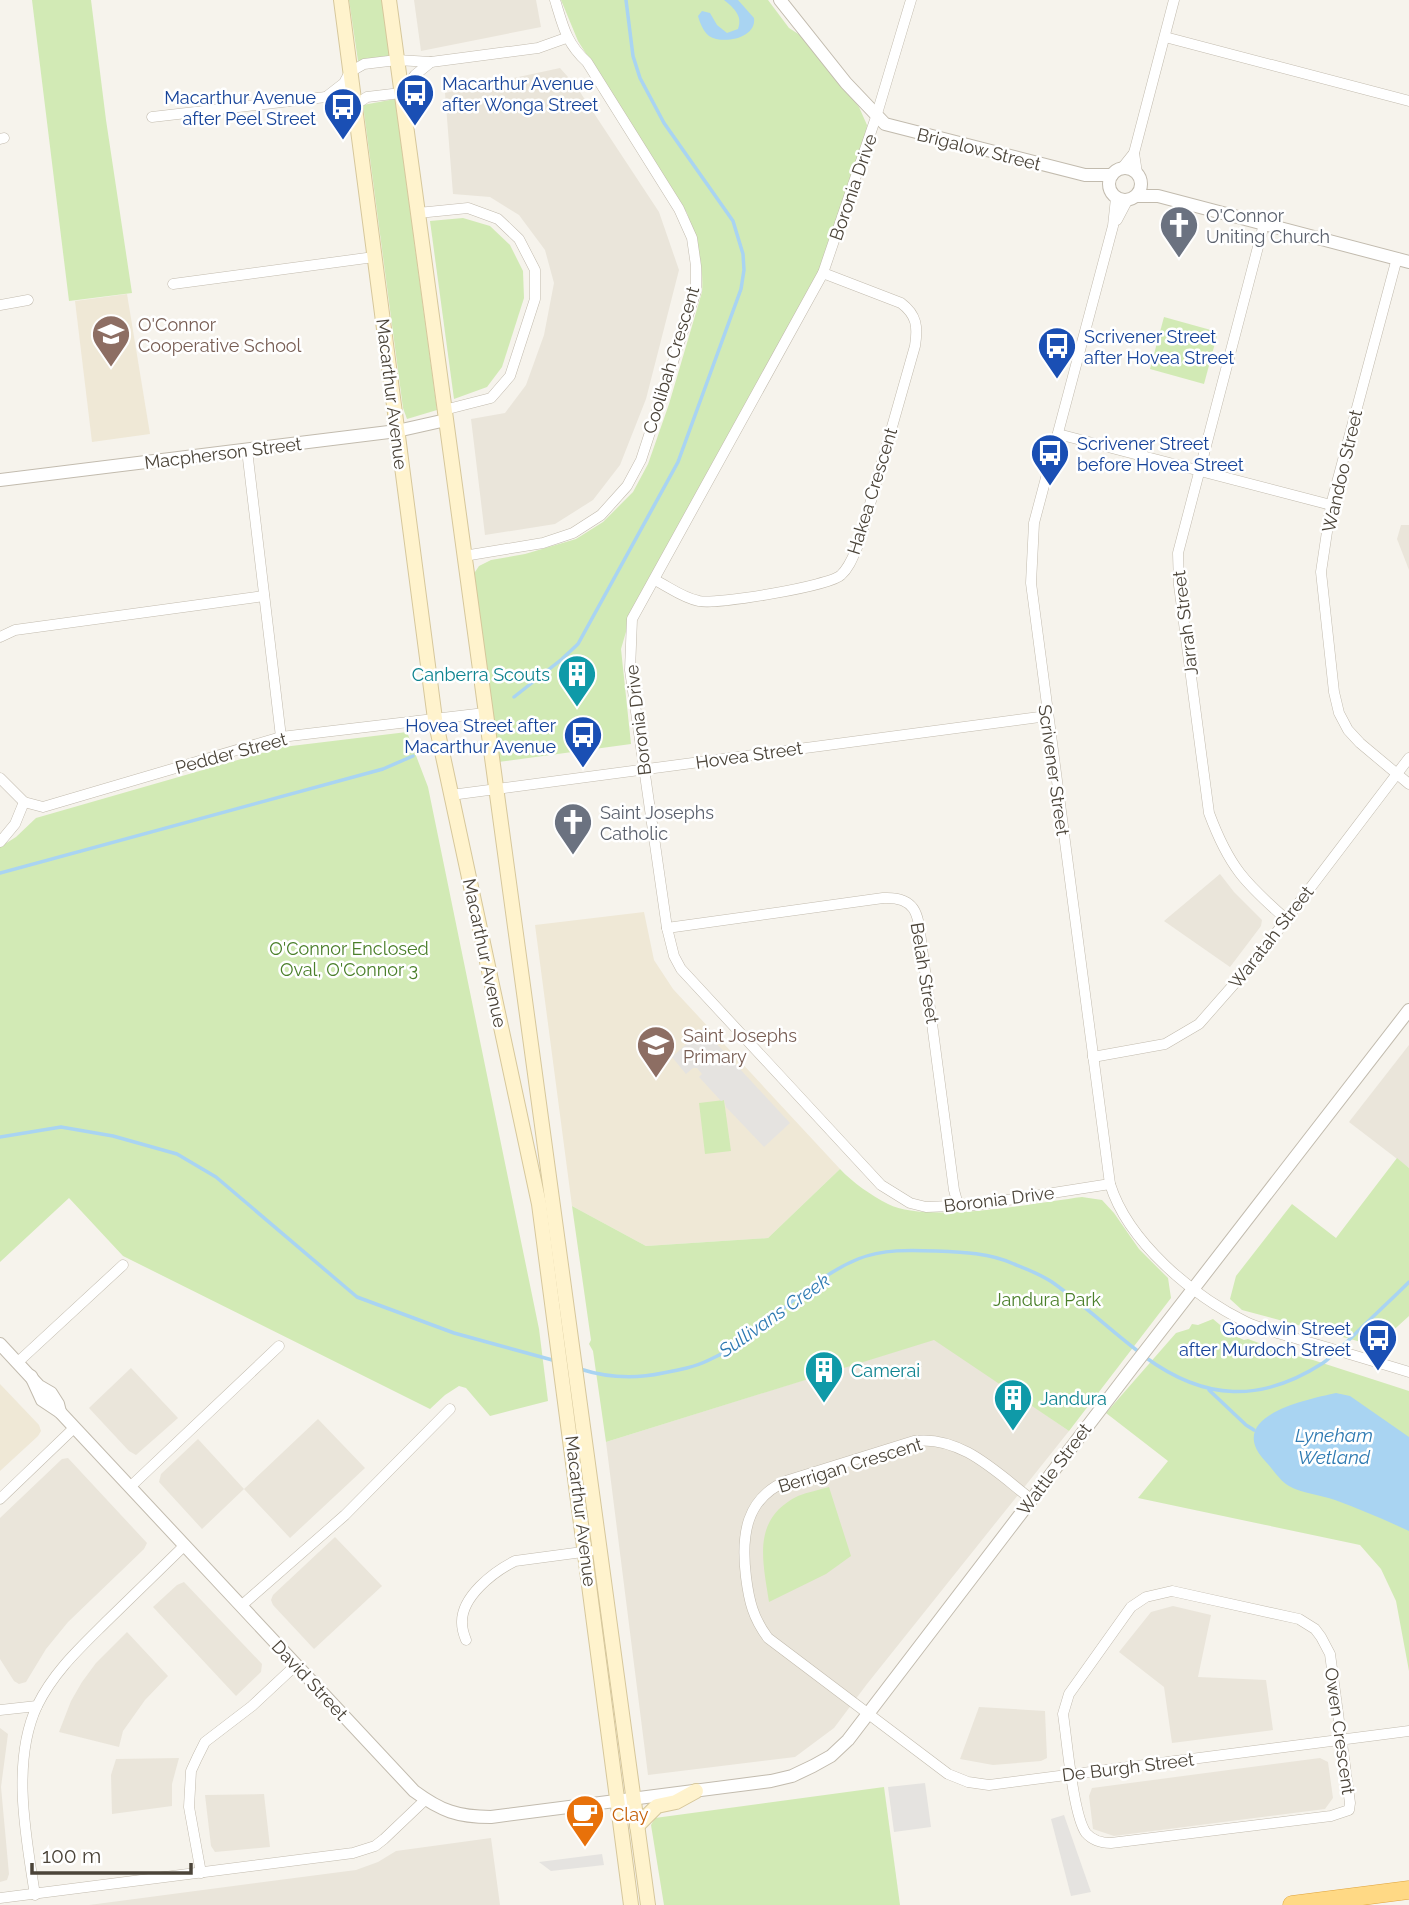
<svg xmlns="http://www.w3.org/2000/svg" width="1409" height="1905" viewBox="0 0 1409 1905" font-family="Raleway,sans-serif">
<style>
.residential{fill:#eae5da}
.education{fill:#efe8d6}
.green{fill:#d2eab5}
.parking{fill:#e5e3e0}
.water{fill:#a9d4f2}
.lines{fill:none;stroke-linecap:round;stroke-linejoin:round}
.stream{stroke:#a9d4f2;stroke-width:3.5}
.minor-casing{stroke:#c2bbae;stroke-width:11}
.tertiary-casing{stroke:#c2bbae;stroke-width:14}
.secondary-casing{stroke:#d6c79b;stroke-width:16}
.trunk-casing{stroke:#e0a43c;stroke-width:19}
.minor{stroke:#fff;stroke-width:10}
.tertiary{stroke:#fff;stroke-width:12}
.secondary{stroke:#fff3cd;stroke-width:14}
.trunk{stroke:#ffd985;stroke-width:18}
.labels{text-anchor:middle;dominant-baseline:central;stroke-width:5;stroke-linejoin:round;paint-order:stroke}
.transit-label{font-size:18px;fill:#164399;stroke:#fff;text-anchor:start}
.street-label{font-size:18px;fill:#4b4439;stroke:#fff}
.worship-label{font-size:18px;fill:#5b616d;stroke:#fff;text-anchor:start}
.education-label{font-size:18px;fill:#785e54;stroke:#fff;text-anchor:start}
.culture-label{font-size:18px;fill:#0d838f;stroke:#fff;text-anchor:start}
.park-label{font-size:18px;fill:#4a7f2a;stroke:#fff}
.food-label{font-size:18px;fill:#c56008;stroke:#fff;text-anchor:start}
.water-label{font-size:19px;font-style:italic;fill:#2e7ab2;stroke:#fff}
</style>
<rect width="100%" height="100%" fill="#f6f3ec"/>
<!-- residential -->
<g class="residential">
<path d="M414 0H536L541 27 421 51Z"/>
<path d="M560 68 576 86 659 212 679 270 646 399 620 465 593 500 555 524 485 535 471 419 505 413 526 385 544 335 554 283 545 250 519 215 490 197 453 194 445 93Z"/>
<path d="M1401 525H1409V570L1397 539Z"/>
<path d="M1220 874 1234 892 1262 920 1261 926 1230 967 1164 921Z"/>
<path d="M1409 1045V1168L1349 1122Z"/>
<path d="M935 1339 1069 1431 867 1684 834 1728 795 1757 648 1775 606 1442Z"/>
<path d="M131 1368 178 1418 136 1455 129 1451 89 1408Z"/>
<path d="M318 1419 365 1468 290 1538 244 1489 202 1529 159 1482 161 1474 198 1439 244 1489Z"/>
<path d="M68 1458 147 1543 144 1549 68 1622 46 1649 26 1682 19 1684 14 1681 0 1659V1518L62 1459Z"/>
<path d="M335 1537 382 1586 314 1649 273 1605 271 1600 273 1595Z"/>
<path d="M184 1582 262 1664 261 1672 236 1696 153 1607 177 1585Z"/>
<path d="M1173 1606 1211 1615 1198 1677 1266 1680 1273 1730 1172 1743 1164 1687 1119 1652 1151 1612Z"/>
<path d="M127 1632 168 1676 145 1700 123 1731 119 1747 59 1732 71 1701 82 1682 96 1663Z"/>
<path d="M979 1707 1045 1711 1047 1758 1041 1761 993 1765 960 1759Z"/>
<path d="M0 1728 8 1734 1 1787 9 1874 7 1880 0 1882Z"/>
<path d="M179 1758 172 1784V1806L112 1814 111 1775 116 1759Z"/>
<path d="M1320 1758 1328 1762 1333 1798 1325 1809 1114 1836 1093 1829 1089 1796 1092 1788Z"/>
<path d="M264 1794 270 1847 215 1852 211 1846 205 1795Z"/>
<path d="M491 1838 500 1905H89L356 1870 378 1862 396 1851Z"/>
</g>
<!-- education -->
<g class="education">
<path d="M127 294 150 434 92 442 75 301Z"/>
<path d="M644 912 654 960 673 989 840 1169 768 1238 646 1246 572 1206 535 925Z"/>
<path d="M0 1384 39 1425 41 1431 38 1436 0 1471Z"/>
</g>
<!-- green -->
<g class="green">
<path d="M32 0H91L106 120 132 293 69 301Z"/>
<path d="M349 0H383L390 54 388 57 358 61Z"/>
<path d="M561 0H768L789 28 803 37 859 107 867 125 866 137 823 265 630 618 621 649 631 744 498 762 474 581 475 572 479 566 491 560 525 554 576 539 603 522 633 492 648 464 669 404 702 292C704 264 696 239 687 213L578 41Z"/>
<path d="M395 99 437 410 407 419 403 408 363 105Z"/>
<path d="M463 218 490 226 510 245 523 271 524 298 502 367 487 387 454 399 430 221Z"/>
<path d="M1164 317 1218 332 1204 384 1150 369Z"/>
<path d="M407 732 428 787 539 1329 548 1401 490 1416 466 1388 459 1386 445 1395 430 1409 123 1256 69 1198 0 1262V847L16 837 36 818 283 747Z"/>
<path d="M724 1100 731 1151 705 1154 699 1103Z"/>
<path d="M1397 1158 1409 1168V1316L1376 1346 1242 1310 1230 1299 1236 1276 1292 1204 1336 1238Z"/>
<path d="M840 1169C852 1182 872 1196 888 1204 928 1224 1035 1203 1082 1197L1102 1200 1114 1213 1139 1249 1168 1278 1171 1298 1069 1431 934 1340 606 1442 593 1351 589 1344 591 1340 572 1206 646 1246 768 1238Z"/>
<path d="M1213 1319 1231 1334 1244 1340 1248 1339 1273 1348 1276 1351 1313 1360 1409 1391V1671L1396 1601 1381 1569 1360 1545 1138 1498 1168 1461 1106 1413 1176 1333 1189 1329 1192 1324 1198 1325Z"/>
<path d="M829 1487 851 1556 826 1574 769 1602C763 1561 751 1519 798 1496 808 1492 819 1490 829 1487Z"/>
<path d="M884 1787 900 1905H664L651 1825 655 1818Z"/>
</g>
<!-- parking -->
<g class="parking">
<path d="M703 1029 790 1123 764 1147 726 1107 724 1100 721 1101 699 1077 702 1074 697 1068H693L686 1074 672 1057Z"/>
<path d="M925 1783 931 1827 894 1832 888 1787Z"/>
<path d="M1064 1815 1091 1892 1071 1896 1051 1819Z"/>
<path d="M602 1854 604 1865 551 1871 539 1862Z"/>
</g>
<!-- water -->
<g class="water">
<path d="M724 0H738L754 18C757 38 723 45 709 36 703 31 700 23 698 16L702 11 710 13 717 25 727 33 738 29C743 16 734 8 724 0Z"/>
<path d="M1336 1393 1350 1396 1409 1437V1531C1385 1520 1360 1509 1335 1500 1321 1495 1301 1493 1289 1486 1280 1481 1273 1469 1266 1462 1223 1417 1304 1400 1336 1393Z"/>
</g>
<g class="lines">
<!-- stream -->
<g class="stream">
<path d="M514 697 562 659 578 644 678 462 741 289 744 270 743 254 733 221 664 123 640 78 633 56 626 0"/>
<path d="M0 873 383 769 413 756"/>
<path d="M0 1137 61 1127 113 1136 177 1154 216 1177 357 1297 454 1333 556 1361"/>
<path d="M1145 1357C1205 1401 1261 1403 1323 1363 1333 1356 1342 1346 1351 1338 1370 1319 1390 1301 1409 1282"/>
<path d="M580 1369C608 1378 635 1379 663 1373 679 1370 695 1367 709 1360 763 1336 802 1282 858 1259 883 1249 910 1250 936 1251 963 1252 990 1253 1014 1264 1027 1269 1041 1275 1052 1282 1083 1304 1110 1330 1139 1352"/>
<path d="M1209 1390 1246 1425 1254 1430"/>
</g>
<!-- minor casing -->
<g class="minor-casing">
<g id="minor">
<path d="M911 0 876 117 823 273 632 619 630 670 667 928 674 956 681 969 881 1185 910 1203 926 1207 976 1205 1110 1184"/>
<path d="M1165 37 1409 101"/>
<path d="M326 97 344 83 350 72 364 64 397 60 431 62 538 48 566 38"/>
<path d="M152 117 326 97 355 105 367 97 401 93 415 75 431 62"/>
<path d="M0 139 4 138"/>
<path d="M1122 168 1134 153"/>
<path d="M1137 173 1134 153 1174 0"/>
<path d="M1116 198 1113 226 1034 523 1031 583 1110 1184C1128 1242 1193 1296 1246 1322 1263 1330 1283 1334 1301 1340 1337 1350 1373 1361 1409 1372"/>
<path d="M418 213 468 208 498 219 519 239 535 270V299L510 376 491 398 444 410"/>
<path d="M1117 220 1127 201"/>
<path d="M1264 224 1178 553 1179 585 1209 813C1229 867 1245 883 1287 920"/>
<path d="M1397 258 1331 505 1321 572 1334 692 1339 713 1348 730 1360 743 1409 784"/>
<path d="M173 284 374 257"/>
<path d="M0 305 28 300"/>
<path d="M1058 434 1331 505"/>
<path d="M247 450 281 737"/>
<path d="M464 556 543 543 573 533 601 515 627 486 641 460 696 291V266L692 238 679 209 587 62C566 43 563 26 555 0"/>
<path d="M655 580C669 587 683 598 699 601 715 605 830 586 841 575 850 567 854 554 859 543L915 346C918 327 917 315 901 303L823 273"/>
<path d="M0 637 15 630 264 596"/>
<path d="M0 778 24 802 43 807 281 737 485 713"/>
<path d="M451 795 1047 716"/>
<path d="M0 842 15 824 24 802"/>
<path d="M667 928 883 898C920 896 918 919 922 948L954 1190 958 1205"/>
<path d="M1093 1057 1165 1044 1199 1024 1257 958 1409 758"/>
<path d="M18 1362 123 1265"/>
<path d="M130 1487 279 1346"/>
<path d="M0 1499 74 1428"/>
<path d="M1031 1499C997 1473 961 1435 914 1441L789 1480C745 1497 741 1536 746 1577 749 1601 753 1618 768 1638L948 1774 968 1782 989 1785 1409 1731"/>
<path d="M1172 1591 1299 1619 1315 1629 1321 1637 1330 1654 1350 1803 1349 1810 1331 1816 1111 1843C1101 1843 1093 1841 1086 1833 1073 1815 1067 1740 1063 1714L1069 1694 1131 1607 1146 1597Z"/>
<path d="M241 1606 345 1515 450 1409"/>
<path d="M466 1640C464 1635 462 1629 462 1623 461 1597 493 1572 515 1561L590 1551"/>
<path d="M0 1710 37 1706"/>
<path d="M201 1873 189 1807 191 1771 197 1758 205 1742 252 1706 296 1665"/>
<path d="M35 1895C26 1837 11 1762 37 1706 54 1671 82 1646 108 1620 134 1595 159 1570 185 1545"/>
<path d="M0 1898 353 1853 375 1846 384 1839 425 1800"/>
</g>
</g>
<!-- tertiary casing -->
<g class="tertiary-casing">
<g id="tertiary">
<path d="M780 0 846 83 885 124 1085 175H1112"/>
<circle cx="1125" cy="184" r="16"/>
<path d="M1137 196H1158L1409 262"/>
<path d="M0 480 397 431 446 420"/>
<path d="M0 1344 39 1386 51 1393 58 1404 60 1412"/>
<path d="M31 1376 42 1400 60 1412 414 1791C441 1811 458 1817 491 1817L771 1781 792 1776 813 1766 831 1756 848 1740 1132 1368 1409 1010"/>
</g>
</g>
<!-- secondary casing -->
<g class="secondary-casing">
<g id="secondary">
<path d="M341 0 435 719 539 1204 631 1905"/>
<path d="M389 0 648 1905"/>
<path d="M637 1826 657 1806 676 1802 696 1791"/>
</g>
</g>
<!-- trunk casing -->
<g class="trunk-casing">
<path id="trunk" d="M1292 1905 1409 1890"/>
</g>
<!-- minor -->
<use href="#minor" class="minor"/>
<!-- tertiary -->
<use href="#tertiary" class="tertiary"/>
<!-- secondary -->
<use href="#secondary" class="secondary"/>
<!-- trunk -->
<use href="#trunk" class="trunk"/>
</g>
<!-- icons -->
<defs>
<g id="bus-pin" transform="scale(2.0125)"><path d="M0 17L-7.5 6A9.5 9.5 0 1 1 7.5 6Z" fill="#1a4fb4" stroke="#fff"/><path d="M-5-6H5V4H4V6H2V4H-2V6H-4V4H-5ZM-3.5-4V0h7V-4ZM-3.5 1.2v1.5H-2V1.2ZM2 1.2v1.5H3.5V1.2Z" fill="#fff"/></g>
<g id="church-pin" transform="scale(2.0125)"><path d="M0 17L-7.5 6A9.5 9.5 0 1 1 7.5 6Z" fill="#6b7280" stroke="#fff"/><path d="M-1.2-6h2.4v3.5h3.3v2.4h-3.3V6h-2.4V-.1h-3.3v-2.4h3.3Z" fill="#fff"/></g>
<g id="school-pin" transform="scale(2.0125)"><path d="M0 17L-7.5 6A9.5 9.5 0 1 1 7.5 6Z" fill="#8d6e63" stroke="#fff"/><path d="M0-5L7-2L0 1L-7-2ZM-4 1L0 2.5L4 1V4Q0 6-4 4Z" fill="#fff"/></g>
<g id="building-pin" transform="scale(2.0125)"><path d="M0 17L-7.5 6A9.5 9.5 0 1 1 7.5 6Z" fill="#0f9aa8" stroke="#fff"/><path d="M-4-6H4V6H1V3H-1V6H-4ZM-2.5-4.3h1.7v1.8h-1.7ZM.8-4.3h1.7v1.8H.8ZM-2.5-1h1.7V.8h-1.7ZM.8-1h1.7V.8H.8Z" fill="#fff"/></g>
<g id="cafe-pin" transform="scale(2.0125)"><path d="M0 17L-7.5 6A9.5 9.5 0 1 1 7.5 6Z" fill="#e8710a" stroke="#fff"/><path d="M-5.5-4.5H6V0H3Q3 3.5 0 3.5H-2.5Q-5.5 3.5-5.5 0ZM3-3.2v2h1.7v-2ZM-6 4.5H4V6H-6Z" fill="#fff"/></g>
</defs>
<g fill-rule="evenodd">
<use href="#bus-pin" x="415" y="93"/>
<use href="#bus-pin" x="343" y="107"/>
<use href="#church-pin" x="1179" y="225"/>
<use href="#school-pin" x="111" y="334"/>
<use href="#bus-pin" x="1057" y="346"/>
<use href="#bus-pin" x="1050" y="453"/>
<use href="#building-pin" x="577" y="674"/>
<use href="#bus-pin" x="583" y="735"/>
<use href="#church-pin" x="573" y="822"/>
<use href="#school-pin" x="656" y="1045"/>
<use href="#bus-pin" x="1378" y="1338"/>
<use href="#building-pin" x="824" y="1370"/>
<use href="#building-pin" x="1013" y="1398"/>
<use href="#cafe-pin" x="585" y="1814"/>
</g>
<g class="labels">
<!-- transit labels -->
<g class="transit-label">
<text x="442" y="83">Macarthur Avenue<tspan x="442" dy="21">after Wonga Street</tspan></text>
<text x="316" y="97" text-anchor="end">Macarthur Avenue<tspan x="316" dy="21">after Peel Street</tspan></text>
<text x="1084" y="336">Scrivener Street<tspan x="1084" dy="21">after Hovea Street</tspan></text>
<text x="1077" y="443">Scrivener Street<tspan x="1077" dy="21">before Hovea Street</tspan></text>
<text x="556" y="725" text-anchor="end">Hovea Street after<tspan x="556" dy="21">Macarthur Avenue</tspan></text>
<text x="1351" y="1328" text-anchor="end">Goodwin Street<tspan x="1351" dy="21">after Murdoch Street</tspan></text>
</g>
<!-- street labels -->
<g class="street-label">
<text transform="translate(979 149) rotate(14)">Brigalow Street</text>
<text transform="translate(853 187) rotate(-71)">Boronia Drive</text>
<text transform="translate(671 360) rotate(-73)">Coolibah Crescent</text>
<text transform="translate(392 394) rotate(83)">Macarthur Avenue</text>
<text transform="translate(223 453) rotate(-7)">Macpherson Street</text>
<text transform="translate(1342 471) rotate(-77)">Wandoo Street</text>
<text transform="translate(872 491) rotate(-73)">Hakea Crescent</text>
<text transform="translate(1185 623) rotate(-97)">Jarrah Street</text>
<text transform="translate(638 720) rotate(-97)">Boronia Drive</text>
<text transform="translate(231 753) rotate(-15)">Pedder Street</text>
<text transform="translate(749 755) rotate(-8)">Hovea Street</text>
<text transform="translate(1054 770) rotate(82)">Scrivener Street</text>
<text transform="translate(1271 937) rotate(-52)">Waratah Street</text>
<text transform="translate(485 953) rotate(78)">Macarthur Avenue</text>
<text transform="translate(925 973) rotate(81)">Belah Street</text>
<text transform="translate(999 1199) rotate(-7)">Boronia Drive</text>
<text transform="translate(850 1465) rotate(-17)">Berrigan Crescent</text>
<text transform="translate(1054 1469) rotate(-53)">Wattle Street</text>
<text transform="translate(581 1511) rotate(83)">Macarthur Avenue</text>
<text transform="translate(310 1680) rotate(47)">David Street</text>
<text transform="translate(1340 1731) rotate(82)">Owen Crescent</text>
<text transform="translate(1128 1767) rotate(-7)">De Burgh Street</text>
</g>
<!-- worship labels -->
<g class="worship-label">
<text x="1206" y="215">O'Connor<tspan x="1206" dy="21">Uniting Church</tspan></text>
<text x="600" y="812">Saint Josephs<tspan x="600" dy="21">Catholic</tspan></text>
</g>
<!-- education labels -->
<g class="education-label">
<text x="138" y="324">O'Connor<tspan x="138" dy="21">Cooperative School</tspan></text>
<text x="683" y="1035">Saint Josephs<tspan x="683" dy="21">Primary</tspan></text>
</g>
<!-- culture labels -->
<g class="culture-label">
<text x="550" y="674" text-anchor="end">Canberra Scouts</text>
<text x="851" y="1370">Camerai</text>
<text x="1040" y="1398">Jandura</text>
</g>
<!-- park labels -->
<g class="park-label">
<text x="349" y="948">O'Connor Enclosed<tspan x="349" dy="21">Oval, O'Connor 3</tspan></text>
<text x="1047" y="1299">Jandura Park</text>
</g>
<!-- food labels -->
<g class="food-label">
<text x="612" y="1814">Clay</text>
</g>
<!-- water labels -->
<g class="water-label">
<text transform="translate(774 1315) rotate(-35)">Sullivans Creek</text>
<text x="1334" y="1435">Lyneham<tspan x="1334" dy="22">Wetland</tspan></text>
</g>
</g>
<!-- scale -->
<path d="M32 1863v10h159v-10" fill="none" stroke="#4b4439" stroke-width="3.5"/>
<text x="42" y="1863" font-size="21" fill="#4b4439" stroke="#ffffff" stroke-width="5" paint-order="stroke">100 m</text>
</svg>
